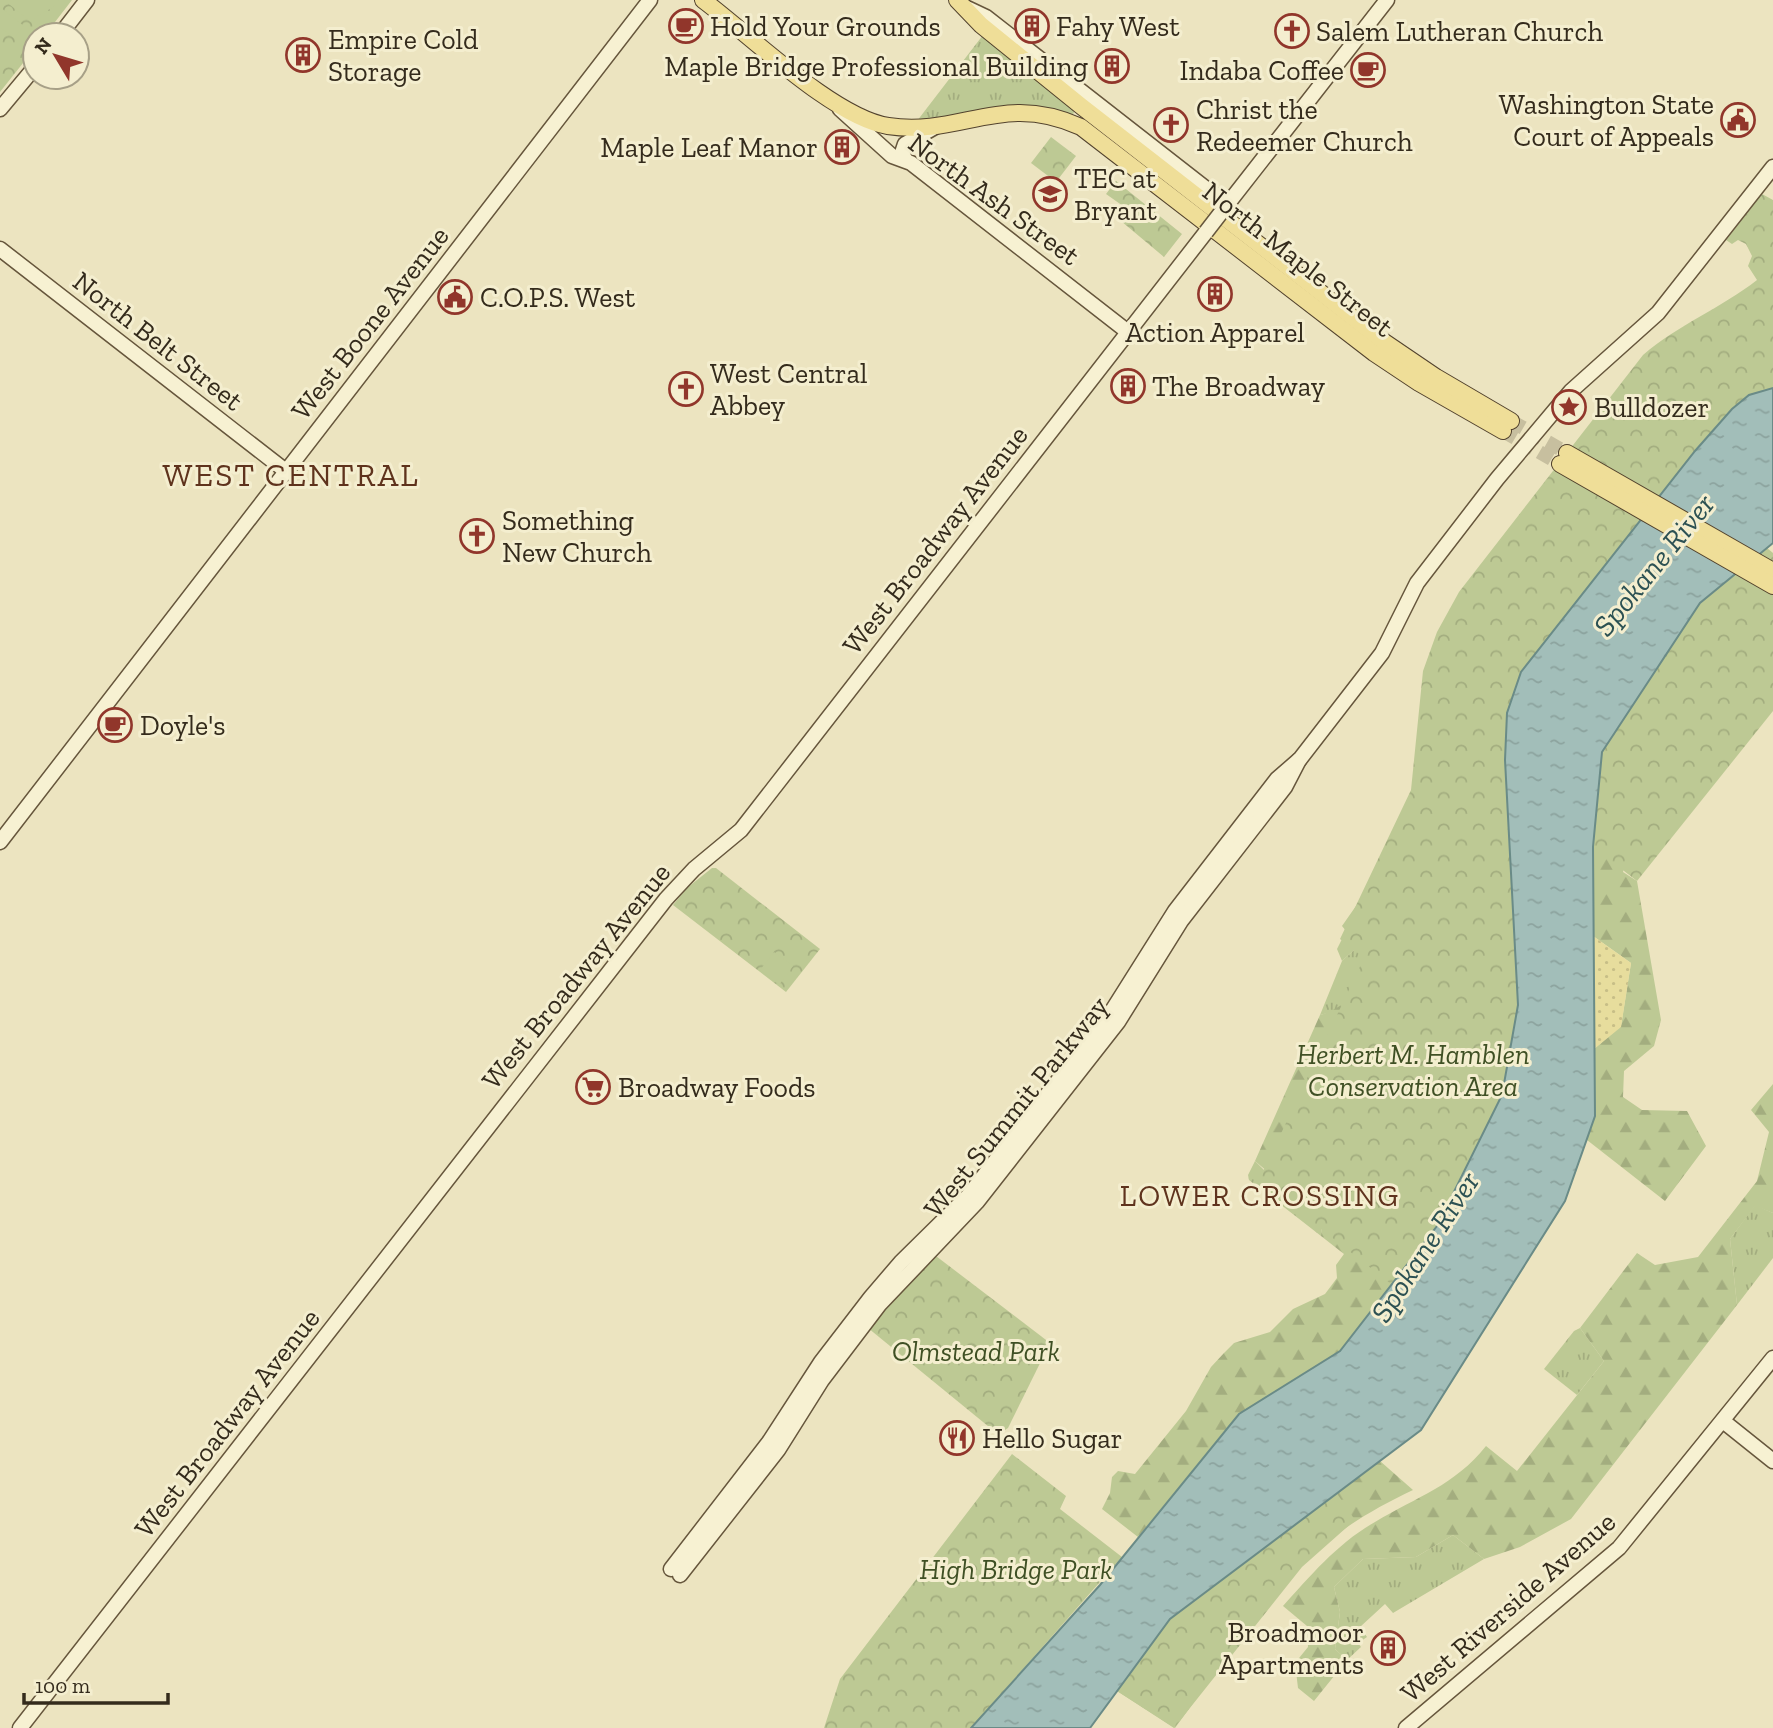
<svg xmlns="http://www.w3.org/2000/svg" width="1773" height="1728" viewBox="0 0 1773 1728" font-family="'Zilla Slab',serif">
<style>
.grass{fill:url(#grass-tufts)}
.forest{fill:url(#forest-firs)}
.sand{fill:url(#sand-dots)}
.park{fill:url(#park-crowns)}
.garden{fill:#bdc994}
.water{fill:url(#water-ripples);stroke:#6a8b87;stroke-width:2}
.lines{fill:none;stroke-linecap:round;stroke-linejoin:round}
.secondary-tunnel{stroke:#c7bf9f;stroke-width:14;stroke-dasharray:14 7;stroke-linecap:butt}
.secondary-casing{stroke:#66563c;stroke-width:17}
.primary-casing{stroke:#52422d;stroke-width:18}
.secondary{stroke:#f7f1d2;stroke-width:14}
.primary{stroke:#efde98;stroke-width:16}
.secondary-bridge-casing{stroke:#66563c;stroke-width:17;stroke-linecap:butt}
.secondary-bridge{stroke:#f7f1d2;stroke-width:14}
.labels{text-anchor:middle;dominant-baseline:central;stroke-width:6;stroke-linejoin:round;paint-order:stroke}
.poi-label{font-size:28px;fill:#342b1c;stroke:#f4eecf;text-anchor:start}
.street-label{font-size:28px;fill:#342b1c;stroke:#f4eecf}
.park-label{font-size:28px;font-style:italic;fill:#3f5024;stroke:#f4eecf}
.water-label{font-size:30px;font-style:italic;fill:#2c5153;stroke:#f4eecf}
.neighbourhood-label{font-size:30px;letter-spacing:2px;fill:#5f331d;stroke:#f4eecf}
.quarter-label{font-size:32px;letter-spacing:2px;fill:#5f331d;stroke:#f4eecf}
</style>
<defs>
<pattern id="grass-tufts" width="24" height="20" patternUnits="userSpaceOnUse" patternTransform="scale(1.75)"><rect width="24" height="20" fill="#bdc994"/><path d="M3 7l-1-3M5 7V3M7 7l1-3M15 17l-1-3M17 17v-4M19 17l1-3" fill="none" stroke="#a3ad7f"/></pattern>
<pattern id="forest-firs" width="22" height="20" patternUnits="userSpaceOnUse" patternTransform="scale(1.75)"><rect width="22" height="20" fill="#bdc994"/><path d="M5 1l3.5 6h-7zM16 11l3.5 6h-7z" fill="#a3ad7f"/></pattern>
<pattern id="sand-dots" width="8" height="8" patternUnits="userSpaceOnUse" patternTransform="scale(1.75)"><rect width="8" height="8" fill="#e7dd9d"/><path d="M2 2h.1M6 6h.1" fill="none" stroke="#c7be87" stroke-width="1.8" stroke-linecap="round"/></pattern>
<pattern id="park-crowns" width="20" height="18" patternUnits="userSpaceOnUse" patternTransform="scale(1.75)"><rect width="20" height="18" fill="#bdc994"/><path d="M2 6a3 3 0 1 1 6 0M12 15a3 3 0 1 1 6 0" fill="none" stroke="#a3ad7f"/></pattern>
<pattern id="water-ripples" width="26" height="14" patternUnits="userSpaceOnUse" patternTransform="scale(1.75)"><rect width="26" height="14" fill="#a2beb9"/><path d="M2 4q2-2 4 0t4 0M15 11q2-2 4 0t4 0" fill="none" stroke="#8ca39e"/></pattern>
</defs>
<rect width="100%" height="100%" fill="#ece4c0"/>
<!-- grass -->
<g class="grass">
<path d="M983 35 1073 109 1074 113 1070 116 1018 106 917 121Z"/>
<path d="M1379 920 1350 1000 1332 1012 1320 1015 1342 961 1367 938Z"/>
<path d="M1255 1161 1277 1183 1322 1218 1321 1236 1249 1180 1248 1175Z"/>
<path d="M1755 1205 1773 1213V1258L1737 1305 1730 1239Z"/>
<path d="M1580 1328 1604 1361 1577 1395 1544 1369 1574 1331Z"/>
<path d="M1453 1535 1484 1559 1393 1613 1385 1604 1360 1627 1367 1637 1358 1643 1361 1647 1347 1660 1335 1649 1340 1612 1334 1587 1363 1559 1416 1557Z"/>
</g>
<!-- forest -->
<g class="forest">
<path d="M1773 388 1749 395 1512 908 1518 1005 1437 1226 1340 1351 1239 1414 1138 1537 1102 1509 1110 1493 1112 1477 1118 1471 1135 1474 1186 1411 1211 1367 1224 1353 1234 1343 1270 1332 1293 1309 1325 1294 1337 1278 1336 1265 1344 1254 1321 1236 1322 1218 1255 1161 1320 1015C1339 1010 1363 992 1368 972 1371 962 1368 948 1367 938L1342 961 1337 949 1346 931 1342 926 1709 400Z"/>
<path d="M1602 752 1634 832 1623 872 1637 881 1661 1020 1654 1046 1624 1071 1623 1097 1642 1110 1687 1111 1706 1146 1665 1201 1587 1140 1595 1116 1594 1049 1621 1026 1631 963 1593 936V847Z"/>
<path d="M1773 1084V1213L1755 1206 1730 1239 1737 1305 1571 1519 1520 1547 1484 1559 1453 1535 1416 1557 1363 1559 1334 1587 1340 1612 1335 1649 1347 1660 1314 1701 1298 1688 1295 1663 1308 1647 1307 1626 1283 1606C1310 1576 1339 1542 1375 1522 1418 1496 1454 1486 1486 1446L1517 1471 1604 1361 1580 1328 1637 1253 1655 1265 1698 1257 1757 1181 1769 1132 1751 1110Z"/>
<path d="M1380 1461 1413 1490C1384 1504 1356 1519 1331 1539 1274 1586 1219 1669 1175 1728L1117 1691 1170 1619Z"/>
</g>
<!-- sand -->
<path class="sand" d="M1593 936 1631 963 1621 1027 1594 1049Z"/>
<!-- park -->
<g class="park">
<path d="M0 0H72L45 35H35V48L0 92Z"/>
<path d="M1051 137 1076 156 1056 182 1031 163Z"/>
<path d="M1116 181 1182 234 1164 257 1115 216 1123 206 1106 194Z"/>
<path d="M1762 194 1773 200V388L1749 395 1732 409 1695 451 1521 672 1507 713 1505 760 1518 1005 1502 1095 1437 1226 1391 1284 1259 1180 1364 958 1340 939 1411 790 1423 671 1437 632 1459 592 1643 355C1678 325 1721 308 1757 280L1748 266 1752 256 1746 244 1738 240 1732 244 1726 240Z"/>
<path d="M1767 548 1773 553V711L1637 881 1593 847 1602 752 1700 603Z"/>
<path d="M712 868H716L820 949 786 992 673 905 687 888Z"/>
<path d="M932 1253 1050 1343 1008 1428 1002 1432 994 1431 868 1328Z"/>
<path d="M1012 1454 1066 1496 1060 1509 1122 1557 971 1728H824L840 1679Z"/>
<path d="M1336 1492 1355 1520 1302 1567 1174 1728 1117 1691 1170 1619Z"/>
</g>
<!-- garden -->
<g class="garden">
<path d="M4 0H59C52 12 40 11 31 22Z"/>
<path d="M0 7 24 26 14 38 0 27Z"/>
<path d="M774 952 793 966 779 985 760 970Z"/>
</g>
<!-- water -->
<path class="water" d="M1773 388V543L1700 603 1602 752 1593 847 1595 1116 1565 1201 1421 1430 1170 1619 1090 1728H971L1100 1585 1239 1414 1340 1351 1437 1226 1502 1095 1518 1005 1505 760 1507 713 1521 672 1695 451 1732 409 1749 395Z"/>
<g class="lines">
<!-- secondary-tunnel -->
<g class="secondary-tunnel">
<path d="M1511 421 1567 453"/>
<path d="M1503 431 1560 464"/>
</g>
<!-- secondary casing -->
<g class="secondary-casing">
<g id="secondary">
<path d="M967 8 986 17 1227 205"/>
<path d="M60 35 87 0"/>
<path d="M0 109 35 67"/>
<path d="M840 109 892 156 911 163 1128 332"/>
<path d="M905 159 902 153 905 144 935 127"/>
<path d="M1223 210 1387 0"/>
<path d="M0 249 287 472"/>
<path d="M0 842 650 0"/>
<path d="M1723 1421 1773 1461"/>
<path d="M671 1569 769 1442 821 1362 871 1297 901 1262 968 1196 1110 1014 1175 911 1277 779 1300 759 1382 653 1417 583 1497 479 1571 391 1658 313 1773 167"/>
<path d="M680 1575 778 1450 822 1380 879 1305 977 1202 1118 1022 1181 921 1285 787 1299 760"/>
<path d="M20 1728 666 899 694 869 741 830 1206 232"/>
<path d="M1406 1728 1619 1548 1773 1358"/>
</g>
</g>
<!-- primary casing -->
<g class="primary-casing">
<g id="primary">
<path d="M703 0C750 35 833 117 888 126 962 137 1002 91 1081 127L1374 353 1419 383 1503 431"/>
<path d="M957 0 981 25 1081 106 1383 341 1436 377 1511 421"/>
<path d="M1567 453 1773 571"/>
<path d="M1560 464 1773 586"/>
</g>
</g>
<!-- secondary -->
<use href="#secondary" class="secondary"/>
<!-- primary -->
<use href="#primary" class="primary"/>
<!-- secondary-bridge casing -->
<g class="secondary-bridge-casing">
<path id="secondary-bridge" d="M1206 232 1223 210"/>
</g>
<!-- secondary-bridge -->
<use href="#secondary-bridge" class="secondary-bridge"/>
</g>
<!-- icons -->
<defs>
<g id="cafe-ring" transform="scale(1.75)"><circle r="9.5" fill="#f4eecf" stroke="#91362b" stroke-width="1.5"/><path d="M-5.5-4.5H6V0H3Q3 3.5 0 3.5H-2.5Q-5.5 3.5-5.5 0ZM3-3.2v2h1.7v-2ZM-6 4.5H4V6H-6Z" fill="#91362b"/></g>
<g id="building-ring" transform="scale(1.75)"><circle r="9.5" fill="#f4eecf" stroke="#91362b" stroke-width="1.5"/><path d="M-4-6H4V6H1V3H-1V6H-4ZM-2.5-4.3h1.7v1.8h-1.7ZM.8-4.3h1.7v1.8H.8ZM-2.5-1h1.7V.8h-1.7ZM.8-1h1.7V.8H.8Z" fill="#91362b"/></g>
<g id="church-ring" transform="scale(1.75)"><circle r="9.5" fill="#f4eecf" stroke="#91362b" stroke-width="1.5"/><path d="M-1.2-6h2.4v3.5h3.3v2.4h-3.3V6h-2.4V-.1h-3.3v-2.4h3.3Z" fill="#91362b"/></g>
<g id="civic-ring" transform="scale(1.75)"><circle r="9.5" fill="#f4eecf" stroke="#91362b" stroke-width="1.5"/><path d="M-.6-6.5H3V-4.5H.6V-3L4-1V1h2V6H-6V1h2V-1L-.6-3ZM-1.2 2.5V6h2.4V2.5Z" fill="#91362b"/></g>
<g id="school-ring" transform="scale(1.75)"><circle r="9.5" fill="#f4eecf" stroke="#91362b" stroke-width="1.5"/><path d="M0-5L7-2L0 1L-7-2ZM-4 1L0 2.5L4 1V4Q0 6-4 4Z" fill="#91362b"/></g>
<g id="sight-ring" transform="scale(1.75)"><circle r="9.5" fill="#f4eecf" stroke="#91362b" stroke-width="1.5"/><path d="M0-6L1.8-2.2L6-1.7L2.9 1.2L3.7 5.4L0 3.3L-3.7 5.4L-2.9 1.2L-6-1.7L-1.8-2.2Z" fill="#91362b"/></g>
<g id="supermarket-ring" transform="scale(1.75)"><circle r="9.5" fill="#f4eecf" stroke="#91362b" stroke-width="1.5"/><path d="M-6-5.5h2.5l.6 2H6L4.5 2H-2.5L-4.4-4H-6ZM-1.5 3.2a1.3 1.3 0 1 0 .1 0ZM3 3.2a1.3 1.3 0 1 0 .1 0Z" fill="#91362b"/></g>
<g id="restaurant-ring" transform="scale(1.75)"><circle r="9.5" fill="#f4eecf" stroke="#91362b" stroke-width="1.5"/><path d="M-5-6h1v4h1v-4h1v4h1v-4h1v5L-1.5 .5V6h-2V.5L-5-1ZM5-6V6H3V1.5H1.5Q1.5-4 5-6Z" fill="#91362b"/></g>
</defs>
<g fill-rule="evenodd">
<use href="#cafe-ring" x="686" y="26"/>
<use href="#building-ring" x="1032" y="26"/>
<use href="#church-ring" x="1292" y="31"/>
<use href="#building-ring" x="303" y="55"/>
<use href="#building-ring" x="1112" y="66"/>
<use href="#cafe-ring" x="1368" y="70"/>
<use href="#civic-ring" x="1738" y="120"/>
<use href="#church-ring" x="1171" y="125"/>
<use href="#building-ring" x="842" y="147"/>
<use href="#school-ring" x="1050" y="194"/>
<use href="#building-ring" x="1215" y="294"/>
<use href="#civic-ring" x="455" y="297"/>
<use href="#building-ring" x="1128" y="386"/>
<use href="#church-ring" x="686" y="389"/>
<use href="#sight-ring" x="1569" y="407"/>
<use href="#church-ring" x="477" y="536"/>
<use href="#cafe-ring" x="115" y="725"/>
<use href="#supermarket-ring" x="593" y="1087"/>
<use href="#restaurant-ring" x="957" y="1438"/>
<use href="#building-ring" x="1388" y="1648"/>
</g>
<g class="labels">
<!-- poi labels -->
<g class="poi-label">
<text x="710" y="26">Hold Your Grounds</text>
<text x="1056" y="26">Fahy West</text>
<text x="1316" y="31">Salem Lutheran Church</text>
<text x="328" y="39">Empire Cold<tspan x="328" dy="32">Storage</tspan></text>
<text x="1088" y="66" text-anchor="end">Maple Bridge Professional Building</text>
<text x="1344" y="70" text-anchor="end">Indaba Coffee</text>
<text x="1714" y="104" text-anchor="end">Washington State<tspan x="1714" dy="32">Court of Appeals</tspan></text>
<text x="1196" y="109">Christ the<tspan x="1196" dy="32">Redeemer Church</tspan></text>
<text x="818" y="147" text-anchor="end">Maple Leaf Manor</text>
<text x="1074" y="178">TEC at<tspan x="1074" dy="32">Bryant</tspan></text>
<text x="480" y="297">C.O.P.S. West</text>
<text x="1215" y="332" text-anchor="middle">Action Apparel</text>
<text x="710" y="373">West Central<tspan x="710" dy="32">Abbey</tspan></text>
<text x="1152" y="386">The Broadway</text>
<text x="1594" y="407">Bulldozer</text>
<text x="502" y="520">Something<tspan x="502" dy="32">New Church</tspan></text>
<text x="140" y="725">Doyle's</text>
<text x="618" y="1087">Broadway Foods</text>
<text x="982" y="1438">Hello Sugar</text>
<text x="1364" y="1632" text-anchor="end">Broadmoor<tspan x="1364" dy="32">Apartments</tspan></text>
</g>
<!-- street labels -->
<g class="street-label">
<text transform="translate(994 199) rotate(36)">North Ash Street</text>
<text transform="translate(1298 259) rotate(38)">North Maple Street</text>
<text transform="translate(370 323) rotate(-52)">West Boone Avenue</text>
<text transform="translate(158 341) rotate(38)">North Belt Street</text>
<text transform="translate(935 540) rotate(-52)">West Broadway Avenue</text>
<text transform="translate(576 976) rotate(-51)">West Broadway Avenue</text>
<text transform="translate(1016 1107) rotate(-51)">West Summit Parkway</text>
<text transform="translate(227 1423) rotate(-52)">West Broadway Avenue</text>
<text transform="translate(1508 1607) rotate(-41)">West Riverside Avenue</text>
</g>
<!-- park labels -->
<g class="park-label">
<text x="1413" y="1054">Herbert M. Hamblen<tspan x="1413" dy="32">Conservation Area</tspan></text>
<text x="976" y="1351">Olmstead Park</text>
<text x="1016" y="1569">High Bridge Park</text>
</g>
<!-- water labels -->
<g class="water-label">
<text transform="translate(1654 565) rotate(-51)">Spokane River</text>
<text transform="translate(1425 1247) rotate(-57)">Spokane River</text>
</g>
<!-- neighbourhood labels -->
<g class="neighbourhood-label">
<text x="1260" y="1196">LOWER CROSSING</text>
</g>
<!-- quarter labels -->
<g class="quarter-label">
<text x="291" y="475">WEST CENTRAL</text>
</g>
</g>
<!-- north arrow -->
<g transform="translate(56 56) rotate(308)"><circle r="33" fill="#f4eecf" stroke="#a7a087" stroke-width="2"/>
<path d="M0-5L12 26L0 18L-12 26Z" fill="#91362b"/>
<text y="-10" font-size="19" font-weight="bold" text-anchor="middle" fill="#342b1c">N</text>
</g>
<!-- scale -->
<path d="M24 1693v10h144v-10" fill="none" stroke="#342b1c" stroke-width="3.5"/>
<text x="35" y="1693" font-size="21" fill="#342b1c" stroke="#f4eecf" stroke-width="5" paint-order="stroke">100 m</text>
</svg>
